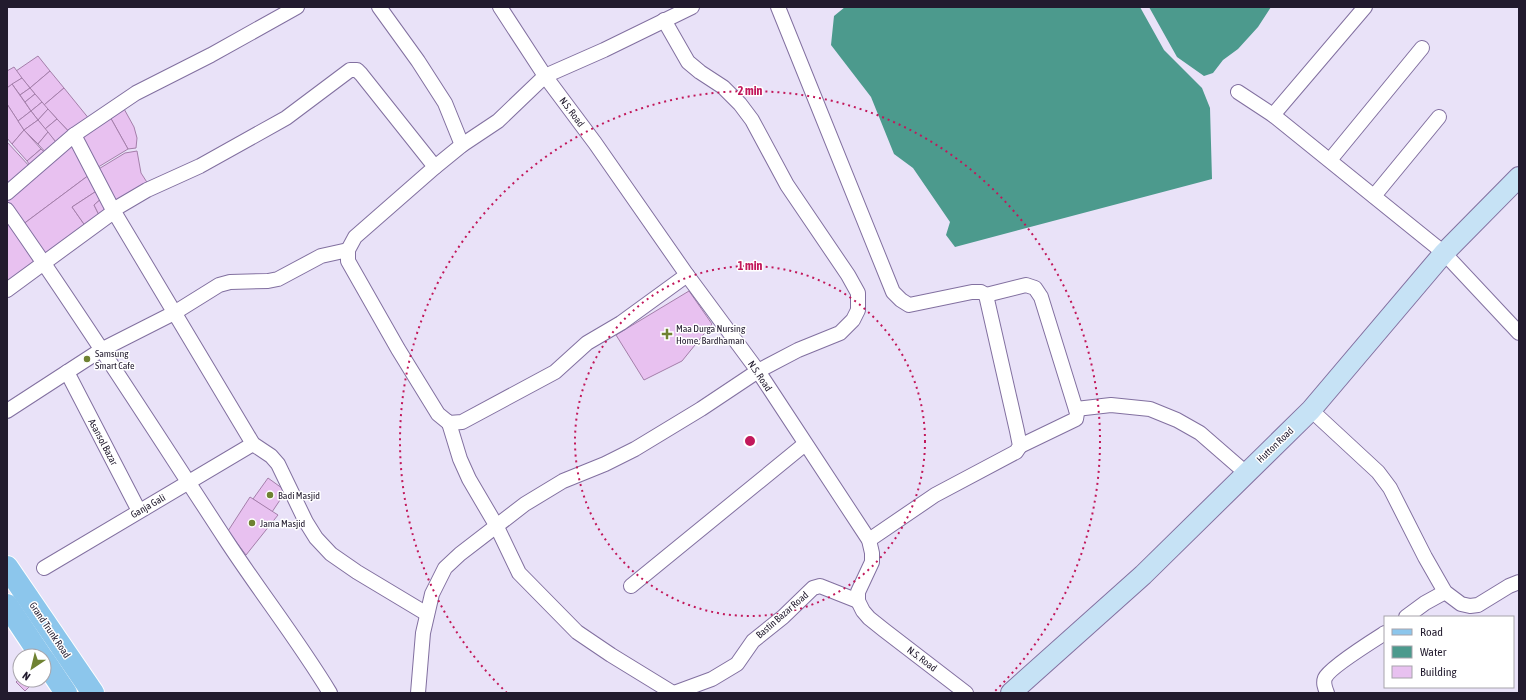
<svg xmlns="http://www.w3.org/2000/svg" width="1526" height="700" viewBox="0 0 1526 700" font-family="'Asap Condensed',sans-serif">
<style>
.water{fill:#4c9a8d}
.building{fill:#e8c1f0;stroke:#a47faa}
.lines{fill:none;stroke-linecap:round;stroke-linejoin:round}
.street-casing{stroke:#8270a0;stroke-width:16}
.secondary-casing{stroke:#8270a0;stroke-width:22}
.primary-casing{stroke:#fff;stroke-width:24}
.street{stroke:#fff;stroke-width:14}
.secondary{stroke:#c6e2f5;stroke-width:20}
.primary{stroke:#8cc6ec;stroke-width:22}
.ring{fill:none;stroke:#c2185b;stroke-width:2;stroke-dasharray:2 4}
.poi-dot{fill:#6f8232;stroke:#fff;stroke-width:1.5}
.labels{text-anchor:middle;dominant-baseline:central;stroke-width:3;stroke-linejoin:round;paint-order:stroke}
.street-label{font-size:10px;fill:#221b2e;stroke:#fff}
.poi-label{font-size:10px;fill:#221b2e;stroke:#fff;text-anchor:start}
.centre{fill:#c2185b;stroke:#fff;stroke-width:2}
.ring-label{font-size:12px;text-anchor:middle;font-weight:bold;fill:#c2185b;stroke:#fff;stroke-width:3;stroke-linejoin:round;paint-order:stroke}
</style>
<rect width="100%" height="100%" fill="#e9e2f8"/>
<!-- water -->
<g class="water">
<path d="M845 7H1140L1164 50 1202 88 1210 108 1212 179 955 247 946 235 950 222 913 168 894 154 871 97 831 45 834 16Z"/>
<path d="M1149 7H1271L1258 27 1238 49 1223 60 1213 73 1204 76 1177 57Z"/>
</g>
<!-- building -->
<g class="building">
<path d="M38 56 50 71 30 88 16 71Z"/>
<path d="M14 67 22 78 7 88V71Z"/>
<path d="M50 71 64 88 44 105 30 88Z"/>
<path d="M22 78 30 88 20 95 12 84Z"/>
<path d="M12 84 31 111 18 121 7 104V88Z"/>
<path d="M30 88 35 94 25 102 20 95Z"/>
<path d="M64 88 90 120 72 135 44 105Z"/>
<path d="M35 94 42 102 31 111 25 102Z"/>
<path d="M42 102 48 109 38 120 31 111Z"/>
<path d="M7 104 24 130 12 144 7 138Z"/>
<path d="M123 107 134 127 137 138 136 148 128 149 109 115Z"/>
<path d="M48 109 57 119 45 129 38 120Z"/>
<path d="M31 111 38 120 24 130 18 121Z"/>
<path d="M109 115 128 149 95 169 77 142Z"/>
<path d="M57 119 72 135 59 146 45 129Z"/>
<path d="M38 120 48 132 38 144 24 130Z"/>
<path d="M24 130 41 149 27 161 12 144Z"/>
<path d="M48 132 59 146 49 156 38 144Z"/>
<path d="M7 142 31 168 7 187Z"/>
<path d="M71 145 89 175 22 225 7 203V198Z"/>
<path d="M41 149 49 156 32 168 27 161Z"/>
<path d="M137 151 141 173 150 187 117 207 97 170 125 153Z"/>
<path d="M89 175 98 190 72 207 86 227 44 257 22 225Z"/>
<path d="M98 190 102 198 94 205 100 217 86 227 72 207Z"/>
<path d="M102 198 109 210 100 217 94 205Z"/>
<path d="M7 220 41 263 7 288Z"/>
<path d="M689 291 712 324 682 361 644 380 616 335Z"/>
<path d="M268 478 286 491 272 512 253 499Z"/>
<path d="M250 497 278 515 246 555 228 531Z"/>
<path d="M20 678V680H36L25 691 16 682Z"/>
</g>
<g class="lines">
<!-- street casing -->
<g class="street-casing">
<g id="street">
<path d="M379 7 418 61 445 103 462 145"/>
<path d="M500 7 545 76 595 143 687 275 758 371 869 540 872 553V562L858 592V601L863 611 869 618 884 630 966 693"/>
<path d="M778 7 893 292 901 300 909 305 972 292H981L986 295 1017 431 1020 446 1016 452 935 495 869 540"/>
<path d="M1238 92 1273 115 1444 253 1519 333"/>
<path d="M1273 115 1365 7"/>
<path d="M74 135 113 210 253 444 271 456 278 464 306 522 316 538 331 554 357 572 427 614"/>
<path d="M1330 160 1422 48"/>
<path d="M7 193 74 135 136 93 211 55 297 7"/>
<path d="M1374 196 1439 117"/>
<path d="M7 210C83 318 154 430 226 540 260 592 298 640 330 693"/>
<path d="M687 275 621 323 587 343 555 372 462 422 449 423 438 414 398 349 348 261V250L355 237 435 167 462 145 498 121 545 76 604 50 692 7"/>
<path d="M7 290 112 213 113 210 147 190 200 166 286 118 350 70H357L361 74 435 167"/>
<path d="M986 295 1026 285 1035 288 1041 297 1077 413 1076 419 1020 446"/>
<path d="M67 372 139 511"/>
<path d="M1076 409 1111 405 1150 409 1177 420 1200 433 1246 473"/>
<path d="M1311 410 1378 472 1390 488 1425 557 1445 592 1461 604 1470 606 1478 605 1509 586 1519 582"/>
<path d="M7 411 101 350 174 313 219 285 230 282 268 281 278 279 321 256 348 250"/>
<path d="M449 423 460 459 469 479 496 525 519 573 577 632 611 655 673 693"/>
<path d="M44 568 253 444"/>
<path d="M631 586 805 444"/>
<path d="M1406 617 1425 603 1445 592"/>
<path d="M418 693 423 633 432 594 445 568 460 554 525 504 563 481 605 464 635 449 701 409 758 371 798 350 840 333 853 320 858 310V293L848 275 787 185 752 120 740 104 723 87 700 72 688 62 664 20"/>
<path d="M674 693 712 679 737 664 753 641 783 617 813 588 820 586 858 601"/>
<path d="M1327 693C1325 688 1323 683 1325 678 1329 668 1374 640 1385 633"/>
</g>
</g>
<!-- secondary casing -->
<g class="secondary-casing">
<path id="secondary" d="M1011 693 1143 575 1311 410 1444 253 1519 177"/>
</g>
<!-- primary casing -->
<g class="primary-casing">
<g id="primary">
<path d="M7 567 93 693"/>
<path d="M7 605 41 656"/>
<path d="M44 660 66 693"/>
</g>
</g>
<!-- street -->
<use href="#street" class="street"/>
<!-- secondary -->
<use href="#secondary" class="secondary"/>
<!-- primary -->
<use href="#primary" class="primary"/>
</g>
<!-- distance rings -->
<g class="ring">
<circle cx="750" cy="441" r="175"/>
<path d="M507 693A350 350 0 1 1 993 693"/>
</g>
<!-- markers -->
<g class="poi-dot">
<path d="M665 328h4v4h4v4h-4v4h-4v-4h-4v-4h4z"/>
<circle cx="87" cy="359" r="4"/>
<circle cx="270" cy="495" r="4"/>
<circle cx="252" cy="523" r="4"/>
</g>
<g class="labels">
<!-- street labels -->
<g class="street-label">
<text transform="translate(572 112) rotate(53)">N.S. Road</text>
<text transform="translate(760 376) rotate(56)">N.S. Road</text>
<text transform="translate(103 442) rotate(62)">Asansol Bazar</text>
<text transform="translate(1275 445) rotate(-44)">Hutton Road</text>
<text transform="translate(148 506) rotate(-30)">Ganja Gali</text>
<text transform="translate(782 615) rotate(-41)">Bastin Bazar Road</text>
<text transform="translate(50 630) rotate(56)">Grand Trunk Road</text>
<text transform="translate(922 659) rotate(37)">N.S. Road</text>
</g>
<!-- poi labels -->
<g class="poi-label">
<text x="676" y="328">Maa Durga Nursing<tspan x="676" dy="12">Home, Bardhaman</tspan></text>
<text x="95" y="353">Samsung<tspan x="95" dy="12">Smart Cafe</tspan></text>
<text x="278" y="495">Badi Masjid</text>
<text x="260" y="523">Jama Masjid</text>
</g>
</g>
<circle cx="750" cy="441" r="6" class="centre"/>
<g class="ring-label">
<text x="750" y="95">2 min</text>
<text x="750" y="270">1 min</text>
</g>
<!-- border -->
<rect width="1526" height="700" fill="none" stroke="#221b2e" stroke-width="16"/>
<!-- legend -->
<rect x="1384" y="616" width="130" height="72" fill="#ffffff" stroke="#a7a4ab"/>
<rect x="1392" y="629" width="20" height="6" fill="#8cc6ec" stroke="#a7a4ab"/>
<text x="1420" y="636" font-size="12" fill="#221b2e">Road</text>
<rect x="1392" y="646" width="20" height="12" fill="#4c9a8d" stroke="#a7a4ab"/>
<text x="1420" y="656" font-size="12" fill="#221b2e">Water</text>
<rect x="1392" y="666" width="20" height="12" fill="#e8c1f0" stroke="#a7a4ab"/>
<text x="1420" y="676" font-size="12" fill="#221b2e">Building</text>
<!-- north arrow -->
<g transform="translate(32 668) rotate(215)"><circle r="19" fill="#ffffff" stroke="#a7a4ab"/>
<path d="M0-3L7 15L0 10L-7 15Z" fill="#6f8232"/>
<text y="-6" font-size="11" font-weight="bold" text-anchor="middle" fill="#221b2e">N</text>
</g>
</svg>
